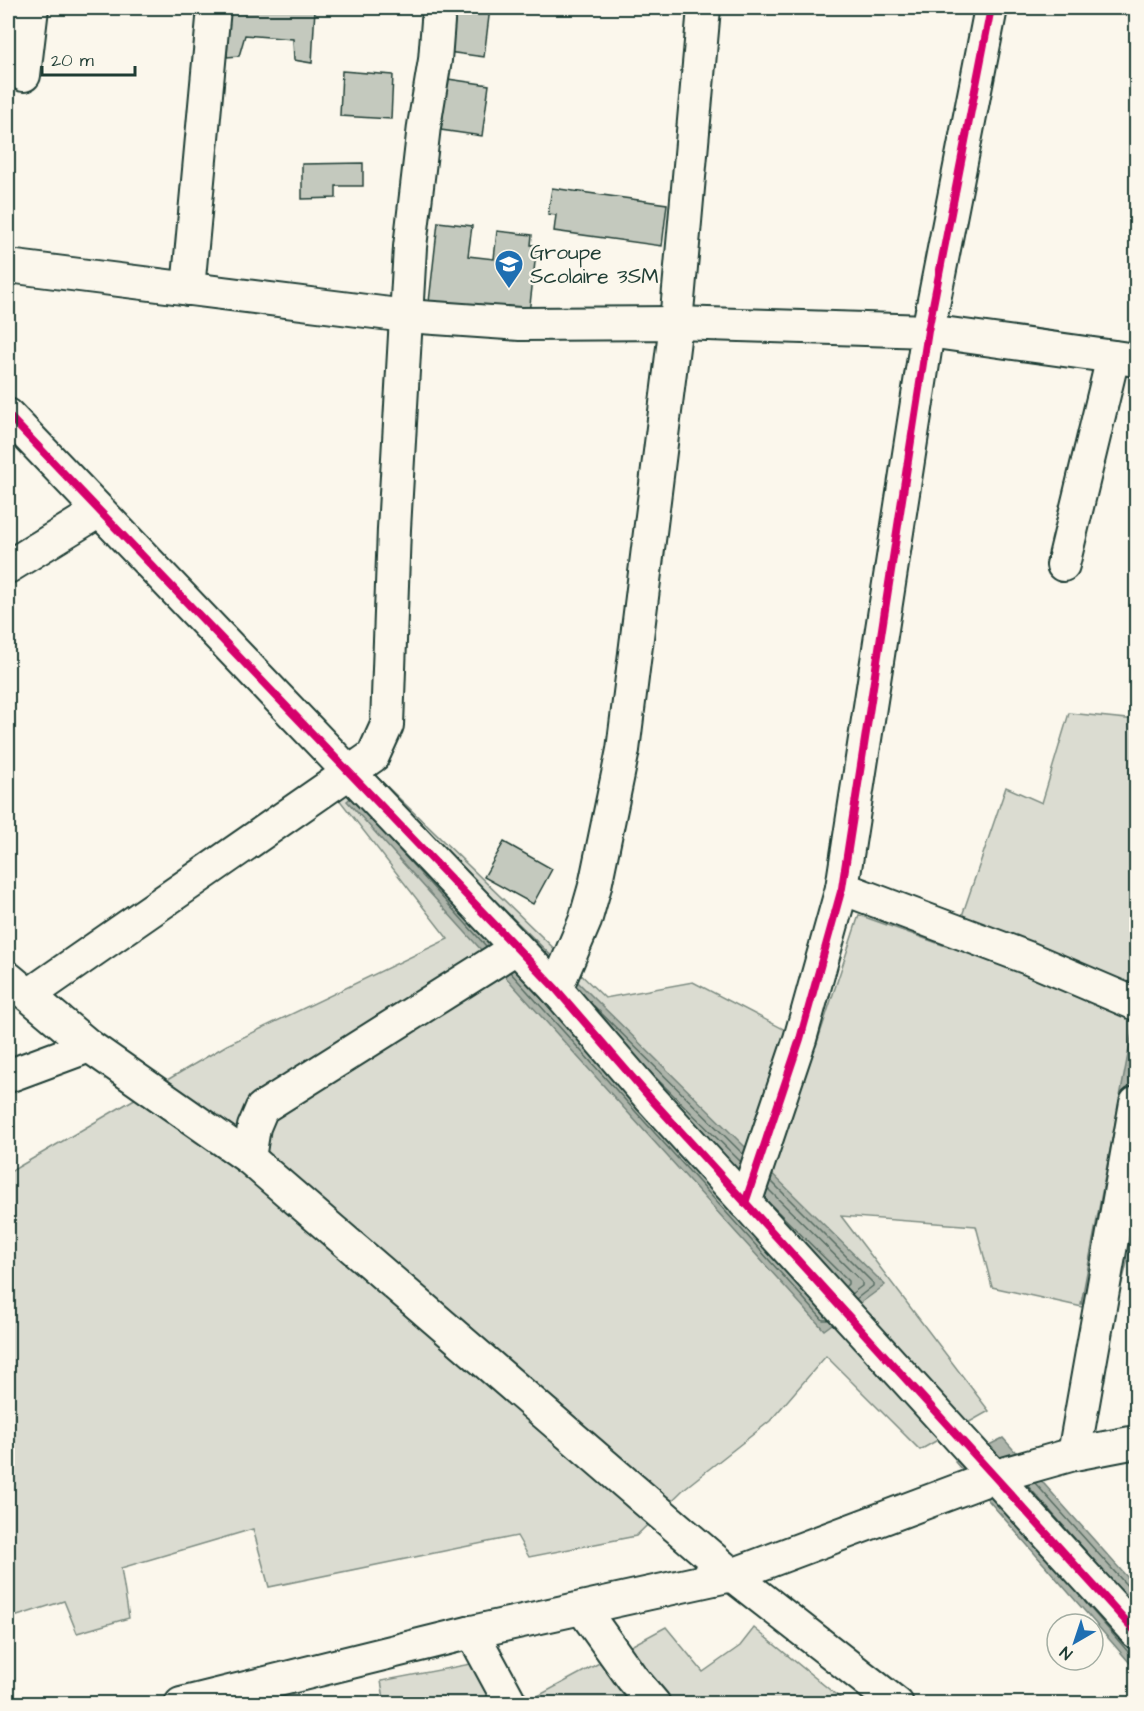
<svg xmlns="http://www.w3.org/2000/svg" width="1144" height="1711" viewBox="0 0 1144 1711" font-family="'Architects Daughter',sans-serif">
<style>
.green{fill:#dbdcd1;stroke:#7d8c82;stroke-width:1.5}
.water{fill:#adb4aa;stroke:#74847b;stroke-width:1.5}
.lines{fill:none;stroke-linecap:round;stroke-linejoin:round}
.shore{stroke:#586d63;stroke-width:1.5}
.building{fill:#c4c9be;stroke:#1f3d34;stroke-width:1.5}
.minor-casing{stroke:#1f3d34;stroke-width:36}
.minor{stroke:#fbf7ec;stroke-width:32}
.cycleway-casing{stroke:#fbf7ec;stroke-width:11}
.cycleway{stroke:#d6006c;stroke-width:8}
.labels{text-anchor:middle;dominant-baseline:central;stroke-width:4.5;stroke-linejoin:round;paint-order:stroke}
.poi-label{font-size:21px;fill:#1f3d34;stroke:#fbf7ec;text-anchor:start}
</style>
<rect width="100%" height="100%" fill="#fbf7ec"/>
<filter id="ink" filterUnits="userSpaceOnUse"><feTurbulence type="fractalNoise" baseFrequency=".0167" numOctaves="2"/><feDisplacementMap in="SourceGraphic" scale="12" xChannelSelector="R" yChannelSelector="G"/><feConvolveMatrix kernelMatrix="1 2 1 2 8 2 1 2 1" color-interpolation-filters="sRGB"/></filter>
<g filter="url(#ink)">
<!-- green -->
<g class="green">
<path d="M1069 713 1136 720V1228L1114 1314 992 1287 976 1226 841 1216 989 1411 920 1450 826 1356 770 1421 685 1488 636 1536 529 1557 517 1536 269 1587 253 1529 121 1568 129 1618 77 1633 64 1601 8 1619V1173L227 1045 448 939 338 798 373 773 605 998 693 982 816 1046 859 915 951 948 1006 787 1042 803Z"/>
<path d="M666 1627 703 1672 740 1646 754 1628 846 1703 385 1704 381 1681 502 1658 527 1702Z"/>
</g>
<!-- water -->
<g class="water">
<path d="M372 779 885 1285 824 1330 347 801Z"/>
<path d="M1136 1012V1158L1107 1309 1081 1304Z"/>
<path d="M1003 1438 1136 1587V1670L955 1462Z"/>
</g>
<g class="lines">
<!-- shore -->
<g class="shore">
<path d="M393 843 486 946"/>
<path d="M510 972 823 1320H829"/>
<path d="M594 1006 743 1154"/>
<path d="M656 1078 741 1162"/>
<path d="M771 1181 873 1283V1286L856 1299"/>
<path d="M768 1189 862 1282V1286L851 1294"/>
<path d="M765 1199 848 1281V1284L845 1287"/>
<path d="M1035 1483 1130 1589 1136 1591"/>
<path d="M1027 1485 1101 1568"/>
<path d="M1085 1602 1136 1661"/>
</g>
</g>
<!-- building -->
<g class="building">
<path d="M230 8H315L312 63 294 60 293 39 245 35 239 56 227 57Z"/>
<path d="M455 8H490L484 57 448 52Z"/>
<path d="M342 71 393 75 391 119 340 116Z"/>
<path d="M448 79 489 85 482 136 441 130Z"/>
<path d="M363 163V186H336V198L302 199V164Z"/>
<path d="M552 188 667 204 662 246 554 231 556 215 548 214Z"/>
<path d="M438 222 472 226 468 256 494 259 497 231 532 235 531 245H537L529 313 429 302Z"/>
<path d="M504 842 552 869 533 904 484 877Z"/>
</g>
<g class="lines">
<!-- minor casing -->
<g class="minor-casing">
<g id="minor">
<path d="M24 75 32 8"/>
<path d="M8 266 406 316 520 324 676 323 928 331 1136 360"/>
<path d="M188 289 214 8"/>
<path d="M8 415 556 989 651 1099 1136 1632"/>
<path d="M1063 565 1113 357"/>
<path d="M8 567 99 511"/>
<path d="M842 888 1028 958 1136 1004"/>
<path d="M8 978 89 1046 249 1158 732 1575 897 1704"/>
<path d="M556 989 585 921 595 886 623 750 676 323 704 8"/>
<path d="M29 995 373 756 387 725 394 529 410 247 424 126 435 60 439 8"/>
<path d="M8 1076 89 1046"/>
<path d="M249 1158 254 1127 262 1108 516 948"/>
<path d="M745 1203 800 1039 842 888 928 331 991 8"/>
<path d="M1074 1454 1136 1103"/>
<path d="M582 1608 632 1678 654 1704"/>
<path d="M472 1632 511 1704"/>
<path d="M181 1704 472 1632 732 1575 996 1476 1074 1454 1136 1442"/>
</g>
</g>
<!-- minor -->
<use href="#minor" class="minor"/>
<!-- cycleway casing -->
<g class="cycleway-casing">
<g id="cycleway">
<path d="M8 415 556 989 651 1099 1136 1632"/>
<path d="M745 1203 800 1039 842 888 928 331 991 8"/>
</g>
</g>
<!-- cycleway -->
<use href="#cycleway" class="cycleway"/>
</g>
</g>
<!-- icons -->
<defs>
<g id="school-pin" transform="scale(1.5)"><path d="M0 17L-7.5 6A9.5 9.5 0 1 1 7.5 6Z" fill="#1f6fb2" stroke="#fbf7ec"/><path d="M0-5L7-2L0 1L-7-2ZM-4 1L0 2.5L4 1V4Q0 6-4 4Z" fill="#fff"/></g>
</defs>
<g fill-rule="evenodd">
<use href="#school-pin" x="509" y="264"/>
</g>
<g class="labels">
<!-- poi labels -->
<g class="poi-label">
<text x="530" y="252">Groupe<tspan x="530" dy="24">Scolaire 3SM</tspan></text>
</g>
</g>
<!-- margin -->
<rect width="1144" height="1711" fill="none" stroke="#fbf7ec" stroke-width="30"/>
<rect x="15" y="15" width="1114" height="1681" fill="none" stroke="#1f3d34" stroke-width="2" filter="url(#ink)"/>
<!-- north arrow -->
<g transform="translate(1075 1642) rotate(219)"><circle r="28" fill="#fbf7ec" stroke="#a3ada2" stroke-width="1.5"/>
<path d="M0-4.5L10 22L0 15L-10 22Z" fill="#1f6fb2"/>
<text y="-9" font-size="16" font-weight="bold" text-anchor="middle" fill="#1f3d34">N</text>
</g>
<!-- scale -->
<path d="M42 66v9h93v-9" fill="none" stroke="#1f3d34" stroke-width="3"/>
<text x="51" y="66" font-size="18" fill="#1f3d34" stroke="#fbf7ec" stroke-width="4.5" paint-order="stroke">20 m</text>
</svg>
